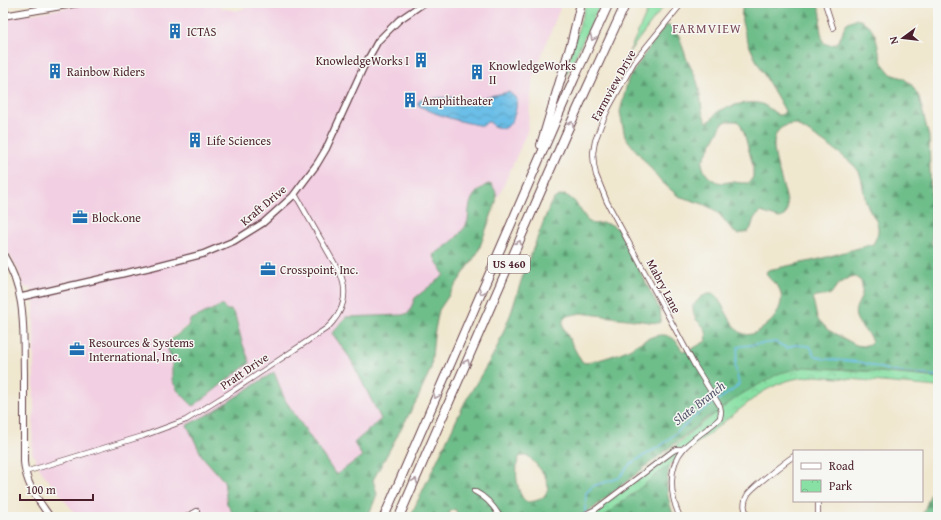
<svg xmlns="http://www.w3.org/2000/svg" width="941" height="520" viewBox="0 0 941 520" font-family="'Gentium Book Plus',serif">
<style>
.built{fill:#f2cfe2;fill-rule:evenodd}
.grass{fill:url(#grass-tufts);stroke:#698068}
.forest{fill:url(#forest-firs);stroke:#5c6e5a;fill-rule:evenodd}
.park{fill:url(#park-crowns);stroke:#698068}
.water{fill:url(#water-waves);stroke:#5a6e89}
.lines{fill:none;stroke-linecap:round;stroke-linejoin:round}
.stream{stroke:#6bbee7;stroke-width:1.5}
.minor-casing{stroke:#633d44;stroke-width:6}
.tertiary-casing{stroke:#633d44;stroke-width:8}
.secondary-casing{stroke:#633d44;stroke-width:8}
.motorway-casing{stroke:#633d44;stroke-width:10}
.minor{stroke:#fff;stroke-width:4.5}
.tertiary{stroke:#fff;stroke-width:5.5}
.secondary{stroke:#fff;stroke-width:6}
.motorway{stroke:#fff;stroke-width:8}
.oneway{stroke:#ae9aa0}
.labels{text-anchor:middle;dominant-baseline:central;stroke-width:3;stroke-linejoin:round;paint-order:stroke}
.shield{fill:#f6f6f2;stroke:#7e6067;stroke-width:1}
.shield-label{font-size:11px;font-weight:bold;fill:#4a1f2b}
.poi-label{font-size:12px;fill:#4a1f2b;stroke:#f6f6f2;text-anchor:start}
.street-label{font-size:12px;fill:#4a1f2b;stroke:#f6f6f2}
.neighbourhood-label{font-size:13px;letter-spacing:1px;fill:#7b4a59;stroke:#f6f6f2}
.water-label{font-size:13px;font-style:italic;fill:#56576d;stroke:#f6f6f2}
</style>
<defs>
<pattern id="grass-tufts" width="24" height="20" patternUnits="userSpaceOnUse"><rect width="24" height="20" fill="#88e0a4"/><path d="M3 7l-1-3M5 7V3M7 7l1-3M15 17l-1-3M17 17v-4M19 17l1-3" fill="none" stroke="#77c08d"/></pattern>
<pattern id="forest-firs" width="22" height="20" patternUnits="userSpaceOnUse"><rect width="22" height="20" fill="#6ebe8a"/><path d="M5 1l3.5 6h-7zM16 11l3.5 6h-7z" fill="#5c9a71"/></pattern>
<pattern id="park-crowns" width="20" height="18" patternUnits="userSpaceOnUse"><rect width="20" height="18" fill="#88e0a4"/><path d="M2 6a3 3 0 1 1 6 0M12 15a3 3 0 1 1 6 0" fill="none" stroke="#77c08d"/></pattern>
<pattern id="water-waves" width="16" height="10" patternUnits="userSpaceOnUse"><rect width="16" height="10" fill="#6bbee7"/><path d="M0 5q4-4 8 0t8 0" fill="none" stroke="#5a9abb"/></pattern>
</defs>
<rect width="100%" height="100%" fill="#f6f6f2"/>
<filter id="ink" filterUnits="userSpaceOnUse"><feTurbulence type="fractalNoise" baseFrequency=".025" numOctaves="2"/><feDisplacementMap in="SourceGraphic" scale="8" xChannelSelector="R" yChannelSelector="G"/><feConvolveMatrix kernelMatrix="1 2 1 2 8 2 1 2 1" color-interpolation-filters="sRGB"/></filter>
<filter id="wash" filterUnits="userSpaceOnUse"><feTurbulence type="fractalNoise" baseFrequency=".012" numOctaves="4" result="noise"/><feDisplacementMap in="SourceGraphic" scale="16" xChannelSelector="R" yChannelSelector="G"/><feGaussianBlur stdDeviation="0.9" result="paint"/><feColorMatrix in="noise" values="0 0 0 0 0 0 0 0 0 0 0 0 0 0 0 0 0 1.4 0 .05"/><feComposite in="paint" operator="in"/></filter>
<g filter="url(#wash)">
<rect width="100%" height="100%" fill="#f0e7cf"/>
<!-- built -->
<path class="built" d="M92 3H220L221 8 237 11 258 3H562L533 77 527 132 516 157 499 196H497L495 189 469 206 468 222 455 240 434 255 444 275 415 298 409 313 332 333 350 358 381 419 354 443 363 456 336 475 285 400 274 372 211 413 187 425 202 456 224 481 227 504 235 517H78L41 471 32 452 34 407V298L31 288 29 289 23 286 18 269 3 245V19ZM235 315 242 342 249 364 235 373 201 400 178 391 172 380 171 338 188 325Z"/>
<!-- grass -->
<g class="grass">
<path d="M586 3H601L562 84Z"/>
<path d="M651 3H666L629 52Z"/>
</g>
<!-- forest -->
<g class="forest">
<path d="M743 3H814C823 10 821 15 820 25 820 30 822 36 823 42L828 45 836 44 842 35 845 25 848 22 855 19 860 20 870 26 875 35 882 63 891 74 903 78 911 84 919 97 929 137 932 243 938 254V377L842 369H803L708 417 592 509 578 517H459L455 509 449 512 451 517H454H410L465 402 496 350 511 313 524 272 550 205 554 199 560 196 564 195 569 197 575 202 588 221 593 224 603 223 612 225 618 229 660 310 661 321 658 323 581 313 567 316 563 320V327L581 361 585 363C594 362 616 355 625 351 639 345 660 325 676 341 678 344 680 348 683 351L692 349 706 341C710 321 692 327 693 306 699 298 704 293 714 294 733 315 735 355 770 322 777 316 783 303 781 294 779 282 769 283 766 272L768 270 816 260 873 244C885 224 873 220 866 202 863 192 863 180 859 172 853 160 809 132 795 124 750 126 792 190 787 212 786 214 785 215 783 217L779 218 761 212 754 218 751 228 748 232 738 234 734 232 720 215 713 209 703 204 678 196 662 182 625 137 620 112 628 80 644 55 665 26 669 25C673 27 677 32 679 36 682 44 684 52 687 60 692 70 697 78 699 89 702 100 700 113 707 122 712 120 713 117 716 113 725 106 751 100 762 104 768 107 773 111 778 115H782L785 111C769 81 749 55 742 22 741 16 742 9 743 3ZM727 121H737L741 125 744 133 753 165V177L749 183C743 183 740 183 734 182 730 181 726 183 722 183 710 181 703 173 702 162L722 124ZM854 276 861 281C862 285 863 289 862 293 861 302 853 307 856 317 859 326 868 332 872 341L869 344 863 346 856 345 828 330 817 318 813 299 816 296C820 295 824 297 828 295 832 294 833 291 835 288 841 282 846 278 854 276ZM521 456H528C533 461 539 467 543 473 554 490 545 502 526 502 516 493 515 472 518 459Z"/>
<path d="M488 184 492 185C496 191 497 195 496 202L478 252 439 310 434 335 431 368 418 398 373 480 377 494 368 517H235L227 504 224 481 202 456 187 425 211 413 274 372 285 400 336 475 362 456 354 443 381 419 350 358 332 333 346 317 402 315 409 313 415 298 444 275 433 255C447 246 459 238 467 223 469 219 468 214 469 210 470 197 477 190 488 184Z"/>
<path d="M222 305 227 310H231L235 315 242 342 250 363C230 376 213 393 193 406L178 391 172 380V362L166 344 188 326 190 320Z"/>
<path d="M666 464 670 466C664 483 668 501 674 517H596Z"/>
<path d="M938 475V517H922L924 511Z"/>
</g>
<!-- park -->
<path class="park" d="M804 367 878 372 938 378V387L816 376C794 377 776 383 758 395L603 517H585L656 463 693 430 740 395 780 373Z"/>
<!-- water -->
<path class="water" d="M509 92 517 99C516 110 515 122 504 129L493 126 490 122H487L483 126C462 122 437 116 418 105V102L421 99 455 97 470 100Z"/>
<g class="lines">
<!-- stream -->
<path class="stream" d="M585 513 586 493 593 486 619 478 630 464 662 445 701 411 733 390 739 384 735 366 738 347 742 346 775 342 787 348 794 345 810 346 814 355 824 359 860 362 891 371 938 376"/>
</g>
</g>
<g filter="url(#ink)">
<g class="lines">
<!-- minor casing -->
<g class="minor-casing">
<g id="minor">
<path d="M825 3 833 28"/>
<path d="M25 472 143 436 186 420 234 390 327 328C343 313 349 294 340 273L295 194"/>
<path d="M474 491C486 497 494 506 500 517"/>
<path d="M186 517 197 511"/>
<path d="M580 517 596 509 673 451 677 449H683"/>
<path d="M680 517C670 497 667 467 684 448 694 437 709 429 720 418L721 412 720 406 695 366 607 202 596 175 594 165 593 153 595 141 601 125 608 109 634 62 682 3"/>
<path d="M750 517C743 511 743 502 748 494 753 487 786 461 794 456"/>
<path d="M818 517V501"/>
</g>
</g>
<!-- tertiary casing -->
<g class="tertiary-casing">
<path id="tertiary" d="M21 297 152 267 203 254 234 241 263 223 293 196 317 164 326 149 363 68 378 41 399 20 424 3"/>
</g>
<!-- secondary casing -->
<g class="secondary-casing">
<g id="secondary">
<path d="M3 16 79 3"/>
<path d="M3 254C27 292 23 330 24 373 24 402 24 432 24 462 26 485 37 498 50 517"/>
</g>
</g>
<!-- motorway casing -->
<g class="motorway-casing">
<g id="motorway">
<path d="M541 145 572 41 581 3"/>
<path d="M384 517 574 79 609 3"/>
<path d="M399 517 565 136 626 3"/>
</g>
</g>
<!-- minor -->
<use href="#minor" class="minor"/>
<!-- tertiary -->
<use href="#tertiary" class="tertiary"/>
<!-- secondary -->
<use href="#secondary" class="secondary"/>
<!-- motorway -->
<use href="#motorway" class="motorway"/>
</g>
<!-- one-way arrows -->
<defs><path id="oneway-chevron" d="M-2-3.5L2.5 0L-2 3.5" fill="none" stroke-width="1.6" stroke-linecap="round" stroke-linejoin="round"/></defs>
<g class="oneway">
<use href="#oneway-chevron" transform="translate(593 38) rotate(115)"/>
<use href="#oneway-chevron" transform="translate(571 124) rotate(-66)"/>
<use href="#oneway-chevron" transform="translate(519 243) rotate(-67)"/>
<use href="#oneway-chevron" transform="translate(482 292) rotate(113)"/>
<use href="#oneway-chevron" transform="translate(467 362) rotate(-67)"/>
<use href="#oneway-chevron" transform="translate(436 396) rotate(114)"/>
<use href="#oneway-chevron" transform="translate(415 481) rotate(-67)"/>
</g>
</g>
<!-- icons -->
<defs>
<g id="building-bare" transform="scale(1.2)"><path d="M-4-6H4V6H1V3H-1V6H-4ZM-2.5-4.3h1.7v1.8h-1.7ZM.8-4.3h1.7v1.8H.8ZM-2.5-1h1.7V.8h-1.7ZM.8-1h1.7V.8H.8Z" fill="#1f6fb2" stroke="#f6f6f2" stroke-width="2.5" paint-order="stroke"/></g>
<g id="office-bare" transform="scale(1.2)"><path d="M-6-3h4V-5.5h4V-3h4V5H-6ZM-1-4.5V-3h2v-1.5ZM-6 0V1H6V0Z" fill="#1f6fb2" stroke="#f6f6f2" stroke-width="2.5" paint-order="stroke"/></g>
</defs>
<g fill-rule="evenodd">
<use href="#building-bare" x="175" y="31"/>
<use href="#building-bare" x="421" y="60"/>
<use href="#building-bare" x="55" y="71"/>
<use href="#building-bare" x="477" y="72"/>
<use href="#building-bare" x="410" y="100"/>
<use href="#building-bare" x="195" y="140"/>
<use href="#office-bare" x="80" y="217"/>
<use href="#office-bare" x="268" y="269"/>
<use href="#office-bare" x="77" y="349"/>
</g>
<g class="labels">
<!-- shield labels -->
<rect class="shield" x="488" y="255" width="42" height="18" rx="3"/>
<g class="shield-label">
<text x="509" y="264">US 460</text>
</g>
<!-- poi labels -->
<g class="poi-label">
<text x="187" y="31">ICTAS</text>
<text x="409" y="60" text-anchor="end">KnowledgeWorks I</text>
<text x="489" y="65">KnowledgeWorks<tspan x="489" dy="14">II</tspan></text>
<text x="67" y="71">Rainbow Riders</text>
<text x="422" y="100">Amphitheater</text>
<text x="207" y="140">Life Sciences</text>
<text x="92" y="217">Block.one</text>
<text x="280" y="269">Crosspoint, Inc.</text>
<text x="89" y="342">Resources &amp; Systems<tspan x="89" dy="14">International, Inc.</tspan></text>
</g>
<!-- street labels -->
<g class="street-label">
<text transform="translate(613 85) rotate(-61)">Farmview Drive</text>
<text transform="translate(263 205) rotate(-40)">Kraft Drive</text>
<text transform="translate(664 286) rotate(62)">Mabry Lane</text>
<text transform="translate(244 371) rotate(-34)">Pratt Drive</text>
</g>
<!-- neighbourhood labels -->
<g class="neighbourhood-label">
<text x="707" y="28">FARMVIEW</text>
</g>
<!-- water labels -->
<g class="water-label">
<text transform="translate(699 403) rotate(-38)">Slate Branch</text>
</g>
</g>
<!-- margin -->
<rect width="941" height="520" fill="none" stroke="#f6f6f2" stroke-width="16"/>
<!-- legend -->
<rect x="793" y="450" width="130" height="52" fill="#f6f6f2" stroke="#b1a0a2"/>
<rect x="801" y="463" width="20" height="6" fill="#ffffff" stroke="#b1a0a2"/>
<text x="829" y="470" font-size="12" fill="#4a1f2b">Road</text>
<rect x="801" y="480" width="20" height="12" fill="url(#park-crowns)" stroke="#b1a0a2"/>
<text x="829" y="490" font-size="12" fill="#4a1f2b">Park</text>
<!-- north arrow -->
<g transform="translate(903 38) rotate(255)" stroke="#f6f6f2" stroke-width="3" paint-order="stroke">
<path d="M0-3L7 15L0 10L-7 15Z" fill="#4a1f2b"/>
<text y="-6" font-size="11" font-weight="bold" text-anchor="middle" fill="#4a1f2b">N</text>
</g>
<!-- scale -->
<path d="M20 494v6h73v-6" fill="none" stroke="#4a1f2b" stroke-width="2"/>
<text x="26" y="494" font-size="12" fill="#4a1f2b" stroke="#f6f6f2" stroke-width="3" paint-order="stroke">100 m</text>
</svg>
